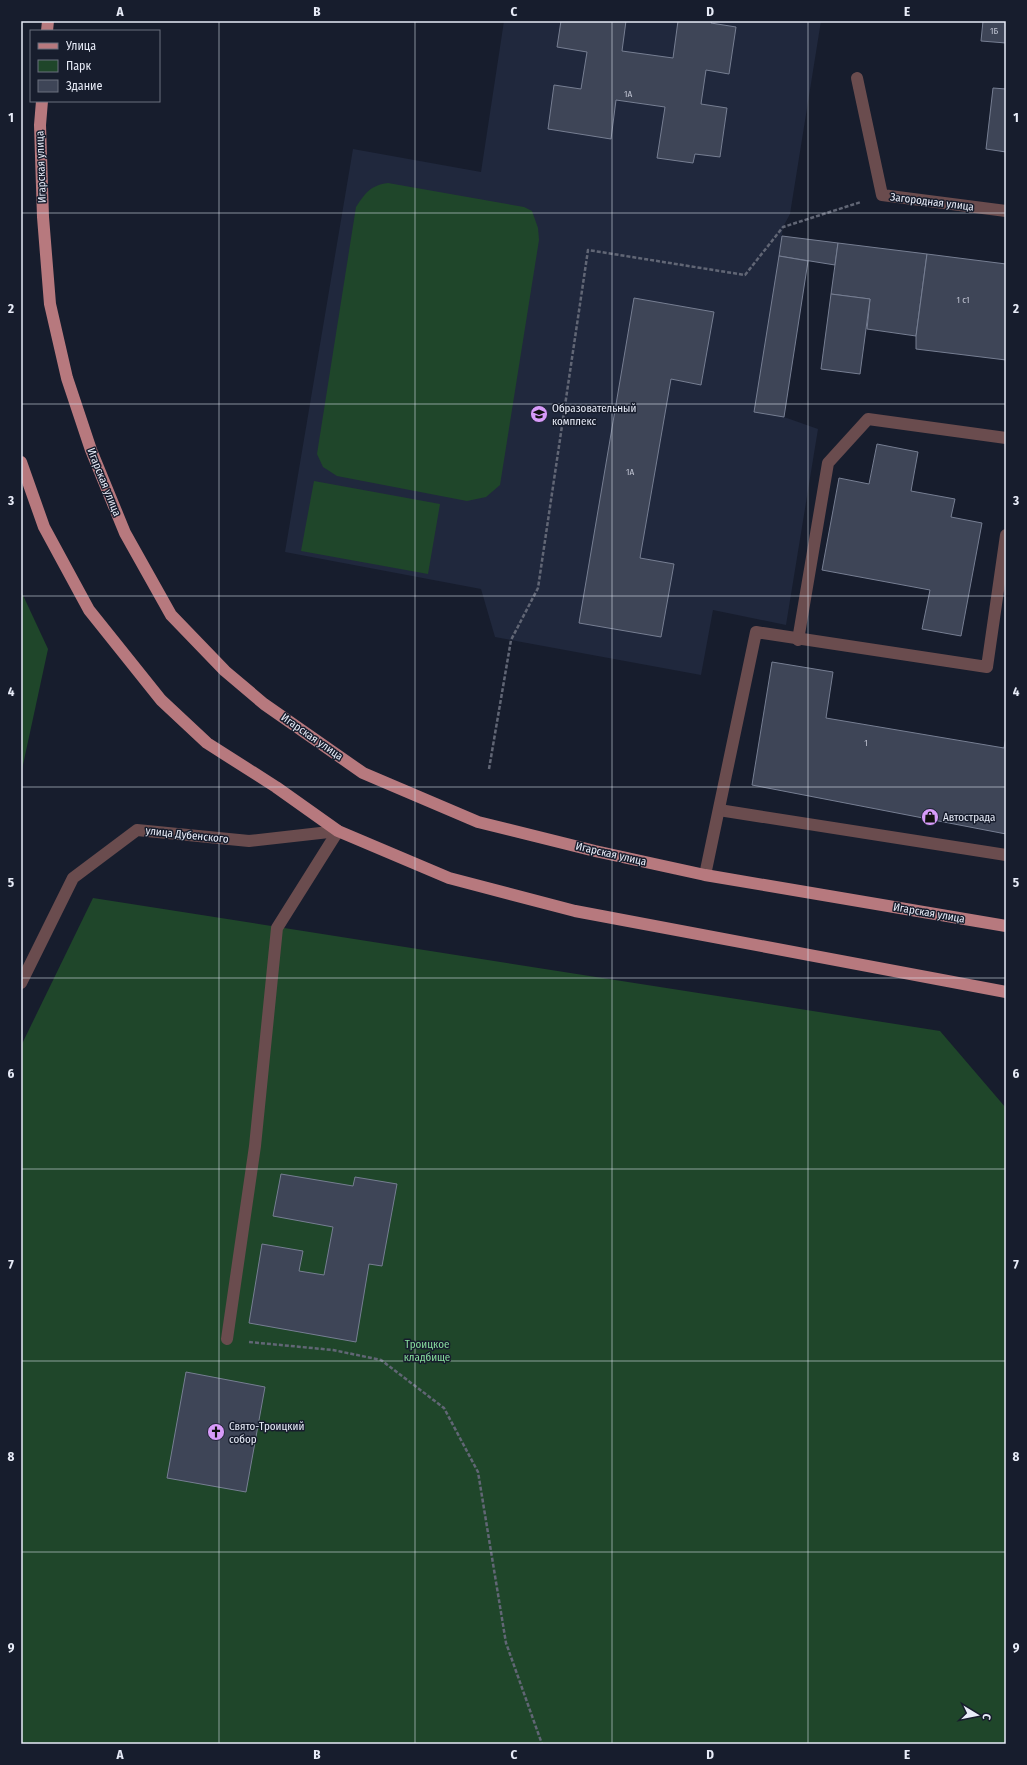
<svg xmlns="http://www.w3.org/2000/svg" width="1027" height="1765" viewBox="0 0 1027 1765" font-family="'Fira Sans Condensed',sans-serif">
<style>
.built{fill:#20283d}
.green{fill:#1f462a}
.building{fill:#3e4557;stroke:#767e92}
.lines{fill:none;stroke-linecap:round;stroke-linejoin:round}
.path{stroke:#616675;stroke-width:2.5;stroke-dasharray:4 2;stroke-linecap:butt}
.minor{stroke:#6a4c4e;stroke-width:12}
.major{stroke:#b7797e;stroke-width:12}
.grid{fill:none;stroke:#e8ecf8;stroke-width:1;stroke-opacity:0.55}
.labels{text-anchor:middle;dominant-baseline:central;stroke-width:3;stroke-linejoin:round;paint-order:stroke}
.number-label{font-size:9px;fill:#bec2d0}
.street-label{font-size:11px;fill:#e8ecf8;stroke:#171d2d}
.poi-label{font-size:11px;fill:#e8ecf8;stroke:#171d2d;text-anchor:start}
.park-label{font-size:11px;fill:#87dc9d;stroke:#171d2d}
.neatline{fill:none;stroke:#e8ecf8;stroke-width:1.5}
.grid-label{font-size:13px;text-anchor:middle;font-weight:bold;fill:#e8ecf8}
</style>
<rect width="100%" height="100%" fill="#171d2d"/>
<!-- built -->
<path class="built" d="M504 21H821L790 214 783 227 779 256 784 417 818 429 786 625 713 610 701 675 495 637 481 589 285 552 353 149 481 172Z"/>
<!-- green -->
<g class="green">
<path d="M388 183 524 207 532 211 538 228 539 240 500 485 486 497 467 501 337 476 323 467 317 454 356 207C365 193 371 185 388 183Z"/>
<path d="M314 481 440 504 428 574 301 551Z"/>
<path d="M21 591 48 649 21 774Z"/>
<path d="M93 898 940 1031 1006 1108V1744H21V1046Z"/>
</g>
<!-- building -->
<g class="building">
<path d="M561 21H626L622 51 673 58 678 21H712L711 23 736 27 729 74 706 70 701 104 727 108 720 157 695 154 693 163 657 158 665 107 616 100 611 139 548 129 554 85 581 89 587 52 557 47Z"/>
<path d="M983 21H1006V43L981 41Z"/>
<path d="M993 88 1006 89V152L986 149Z"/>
<path d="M782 236 838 243 835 265 779 256Z"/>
<path d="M838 243 927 254 916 336 867 329 870 299 831 294Z"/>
<path d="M927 254 1006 264V360L916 349V336Z"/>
<path d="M779 256 808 261 784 417 754 412Z"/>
<path d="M831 294 870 299 860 374 821 369Z"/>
<path d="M634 298 714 312 701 385 671 379 640 558 674 564 661 637 579 623Z"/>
<path d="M877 444 918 452 911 491 955 499 951 517 982 523 961 636 922 629 930 590 822 570 839 478 869 484Z"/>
<path d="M772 662 833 672 826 718 1004 748 1006 738V834L752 785Z"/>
<path d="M281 1174 353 1186 355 1177 397 1184 382 1266 369 1264 356 1342 249 1323 262 1244 303 1251 299 1271 324 1275 333 1227 273 1216Z"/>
<path d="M186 1372 265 1387 246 1492 167 1478Z"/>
</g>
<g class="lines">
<!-- path -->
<g class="path">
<path d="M489 769 511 640 538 588 588 250 745 275 783 227 861 202"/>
<path d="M249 1342 333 1350 381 1360 444 1408 478 1472 506 1643 542 1744"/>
</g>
<!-- minor -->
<g class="minor">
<path d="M857 78 882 195 1006 211"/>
<path d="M798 640 828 463 868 419 1006 438"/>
<path d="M719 810 1006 855"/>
<path d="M705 875 756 632 987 667 1006 535"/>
<path d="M21 983 73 878 137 830 249 841 338 831"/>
<path d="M227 1339 255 1146 277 928 338 831"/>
</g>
<!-- major -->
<g class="major">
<path d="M47 31 48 21"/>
<path d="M42 101 40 125 43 217 50 304 67 378 91 450 125 533 171 615 225 671 264 704 363 773 478 822 595 851 705 875 1006 926"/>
<path d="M21 462 44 527 89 610 161 700 207 743 276 787 338 831 449 878 575 911 1006 992"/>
</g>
</g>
<!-- grid -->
<path class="grid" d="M219 21V1744M415 21V1744M612 21V1744M808 21V1744M21 213H1006M21 404H1006M21 596H1006M21 787H1006M21 978H1006M21 1169H1006M21 1361H1006M21 1552H1006"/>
<!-- icons -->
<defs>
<g id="school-disc" transform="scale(0.9)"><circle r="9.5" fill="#d79bf9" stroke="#171d2d"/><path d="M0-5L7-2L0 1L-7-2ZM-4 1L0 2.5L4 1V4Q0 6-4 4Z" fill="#111"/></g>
<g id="shop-disc" transform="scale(0.9)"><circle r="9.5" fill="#d79bf9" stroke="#171d2d"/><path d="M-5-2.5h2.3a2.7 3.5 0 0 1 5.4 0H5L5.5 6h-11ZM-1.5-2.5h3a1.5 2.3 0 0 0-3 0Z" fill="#111"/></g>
<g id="church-disc" transform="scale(0.9)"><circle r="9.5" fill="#d79bf9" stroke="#171d2d"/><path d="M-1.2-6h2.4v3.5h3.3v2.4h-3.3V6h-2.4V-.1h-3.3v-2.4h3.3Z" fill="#111"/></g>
</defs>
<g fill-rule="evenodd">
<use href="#school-disc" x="539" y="414"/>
<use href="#shop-disc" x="930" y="817"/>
<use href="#church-disc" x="216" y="1432"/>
</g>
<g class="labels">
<!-- number labels -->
<g class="number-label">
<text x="994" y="31">1Б</text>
<text x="628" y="94">1А</text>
<text x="963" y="300">1 с1</text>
<text x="630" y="472">1А</text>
<text x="866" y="743">1</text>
</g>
<!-- street labels -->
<g class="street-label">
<text transform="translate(41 167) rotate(-92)">Игарская улица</text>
<text transform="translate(932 202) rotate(7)">Загородная улица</text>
<text transform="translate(104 482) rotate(68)">Игарская улица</text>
<text transform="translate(312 737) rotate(35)">Игарская улица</text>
<text transform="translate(187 835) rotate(6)">улица Дубенского</text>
<text transform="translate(611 854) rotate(13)">Игарская улица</text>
<text transform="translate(929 913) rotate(10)">Игарская улица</text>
</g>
<!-- poi labels -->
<g class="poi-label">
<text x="552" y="408">Образовательный<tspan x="552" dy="13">комплекс</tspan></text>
<text x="943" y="817">Автострада</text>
<text x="229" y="1426">Свято-Троицкий<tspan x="229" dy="13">собор</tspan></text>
</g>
<!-- park labels -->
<g class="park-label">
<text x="427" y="1344">Троицкое<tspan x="427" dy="13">кладбище</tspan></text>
</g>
</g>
<!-- border -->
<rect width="1027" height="1765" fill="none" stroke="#171d2d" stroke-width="44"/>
<!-- legend -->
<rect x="30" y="30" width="130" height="72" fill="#171d2d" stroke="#6b707e"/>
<rect x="38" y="43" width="20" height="6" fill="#b7797e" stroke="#6b707e"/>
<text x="66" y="50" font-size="12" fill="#e8ecf8">Улица</text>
<rect x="38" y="60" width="20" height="12" fill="#1f462a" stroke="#6b707e"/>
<text x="66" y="70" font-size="12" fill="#e8ecf8">Парк</text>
<rect x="38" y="80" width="20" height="12" fill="#3e4557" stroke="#6b707e"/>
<text x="66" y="90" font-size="12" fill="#e8ecf8">Здание</text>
<!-- north arrow -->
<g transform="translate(977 1715) rotate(100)" stroke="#171d2d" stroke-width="3" paint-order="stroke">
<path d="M0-3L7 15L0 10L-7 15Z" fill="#e8ecf8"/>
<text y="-6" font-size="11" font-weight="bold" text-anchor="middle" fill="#e8ecf8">С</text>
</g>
<rect x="22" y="22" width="983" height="1721" class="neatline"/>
<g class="grid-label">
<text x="120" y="16">A</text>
<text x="317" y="16">B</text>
<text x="514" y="16">C</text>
<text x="710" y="16">D</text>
<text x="907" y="16">E</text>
<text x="11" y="122">1</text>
<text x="1016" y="122">1</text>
<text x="11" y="313">2</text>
<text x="1016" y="313">2</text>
<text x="11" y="505">3</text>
<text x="1016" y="505">3</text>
<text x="11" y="696">4</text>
<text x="1016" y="696">4</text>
<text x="11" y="887">5</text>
<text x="1016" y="887">5</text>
<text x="11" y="1078">6</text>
<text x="1016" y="1078">6</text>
<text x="11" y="1269">7</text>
<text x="1016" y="1269">7</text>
<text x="11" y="1461">8</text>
<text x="1016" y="1461">8</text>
<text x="11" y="1652">9</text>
<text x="1016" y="1652">9</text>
<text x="120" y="1759">A</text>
<text x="317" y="1759">B</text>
<text x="514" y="1759">C</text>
<text x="710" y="1759">D</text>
<text x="907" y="1759">E</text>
</g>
</svg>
